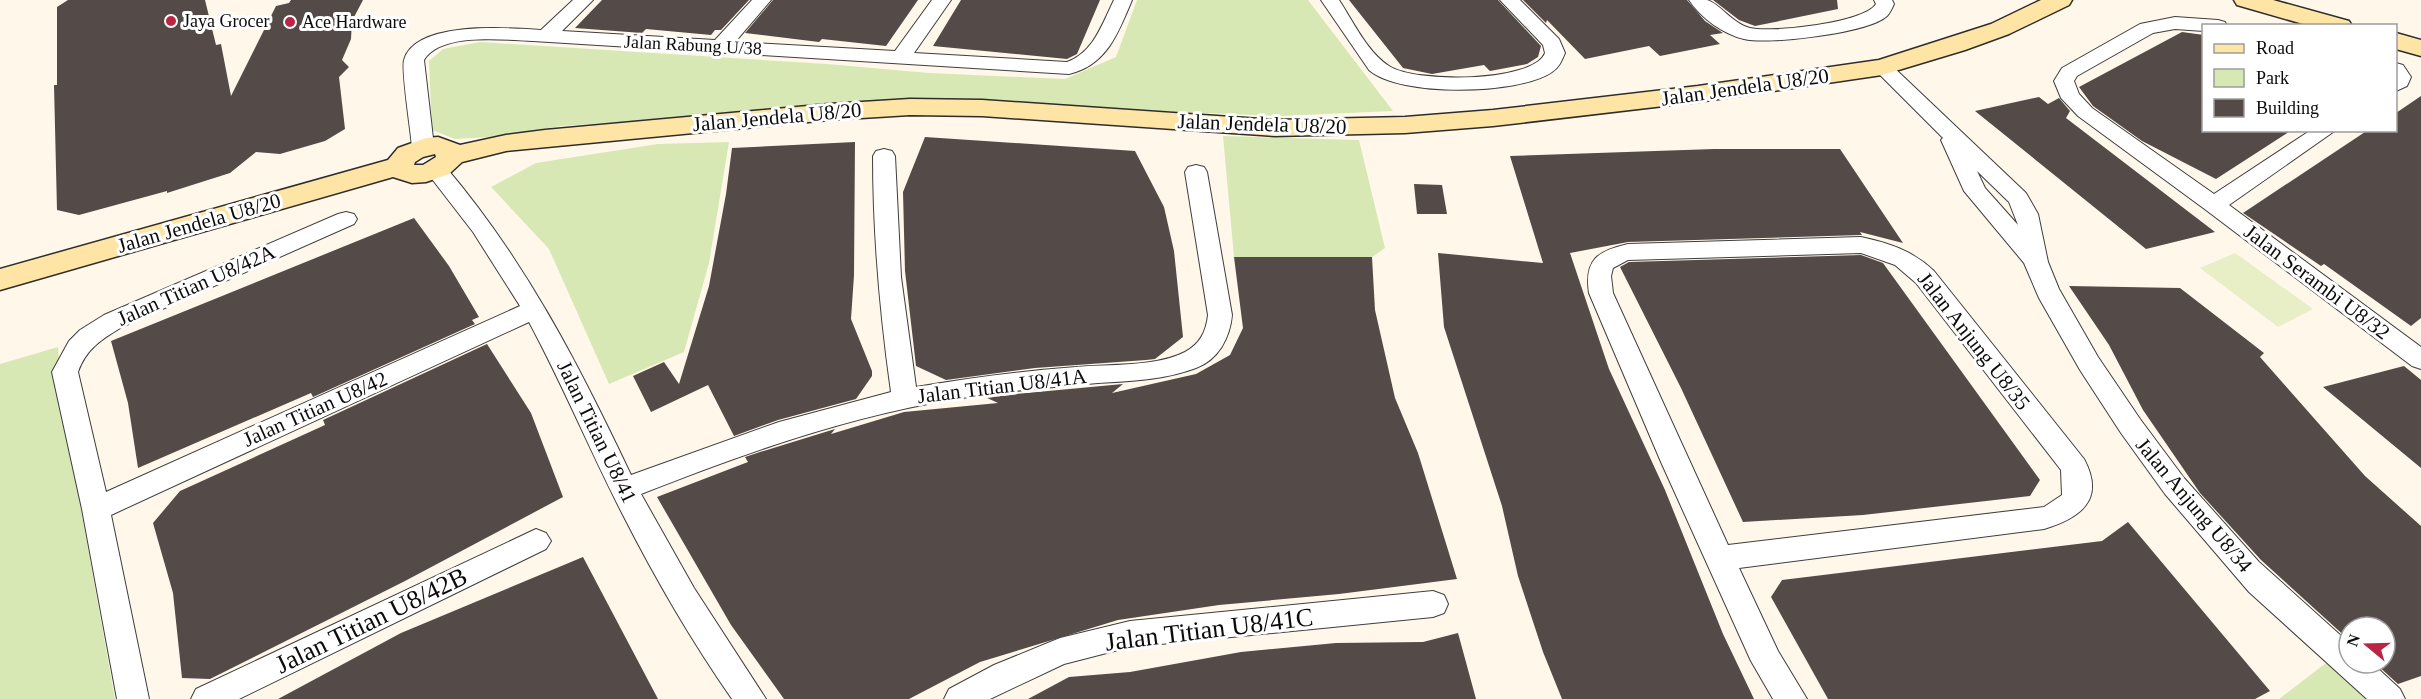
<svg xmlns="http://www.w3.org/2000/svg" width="2421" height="699" viewBox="0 0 2421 699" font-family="'Times New Roman',serif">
	<rect width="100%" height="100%" fill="#fff7ea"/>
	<!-- green -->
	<path fill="#d8e8b4" d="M1137 0H1308L1393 111 1281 116 877 100 790 111 561 126 491 137 455 139 432 130 429 61 443 49 480 42 827 64 929 73 1065 79 1116 57Z
		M1223 136 1359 140 1385 248 1372 257H1234Z
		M729 142 709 263 684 352 609 384 549 249 491 187 536 163 658 144Z
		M58 347 62 403 115 699H0V364Z
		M2326 663 2367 699H2279Z"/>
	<!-- pitch -->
	<path fill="#e8efc6" d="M2235 253 2313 309 2278 327 2200 268Z"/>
	<!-- building -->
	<path fill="#544a48" d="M68 0H205L216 45 221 44 231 96 276 6 289 3 291 0H363L352 21 351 39 342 60 349 67 339 77 345 129 325 141 280 154 256 152 230 173 167 193V191L79 215 57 210 54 85H57V7Z
		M602 0H749L721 30H715L711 35 646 29 642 33 575 28Z
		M773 0H918L886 46 822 39 819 42 745 33Z
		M961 0H1100L1077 54 1067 59 933 46Z
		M1349 0H1498L1541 46 1538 57 1527 64 1490 71 1484 65 1432 74 1403 68Z
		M1523 0H1687L1705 21 1723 33 1710 35 1720 44 1660 56 1649 46 1585 59 1547 20 1546 23Z
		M1713 0H1837L1838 9 1755 26 1739 20Z
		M2182 32 2204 35V130H2292L2216 179 2142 141 2093 106 2079 87Z
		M2421 96V318L2411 326 2324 264 2321 266 2243 213 2368 130H2396V113Z
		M2039 97 2048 104 2059 98 2070 111 2066 118 2215 232 2146 249 1975 111Z
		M925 137 1135 151 1164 207 1174 251 1183 337 1155 359 1146 360 1035 368 946 380 916 366 905 271 903 192Z
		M855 142 854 275 851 319 872 371V376L856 399 778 420 734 436 708 385 651 412 633 376 664 362 679 384 709 286 726 194 732 148Z
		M1714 149H1840L1903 243 1860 232 1862 235 1628 242 1570 253 1609 369 1665 490 1723 634 1754 699H1562L1543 652 1518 576 1502 506 1444 327 1438 253 1543 263 1510 156Z
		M1414 184 1442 185 1447 214H1417Z
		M414 218 449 266 479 317 472 320 475 324 313 397 311 393 138 468 128 403 111 341Z
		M1861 255 1883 263 2040 480 2030 496 1863 515 1743 522 1681 388 1620 267 1629 262Z
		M1234 257H1372L1375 310 1395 398 1418 453 1457 579 1339 594 1219 605 1118 620 980 662 909 699H784L731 625 657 497 748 462 745 457 760 452 835 429 831 434 904 412 998 403 985 397 996 396 1123 384 1112 393 1196 374 1230 355 1243 328Z
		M2069 286 2180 288 2264 353 2260 357 2365 476 2421 526V676L2398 684 2375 663H2385V627H2349V640L2261 560 2200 493 2143 410 2109 345Z
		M487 344 531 413 563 497 405 581 210 679 182 678 173 593 153 523 180 491 325 425 323 420Z
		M2404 366 2421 380V468L2323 387Z
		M2128 522 2270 691 2255 699H1828L1771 597 1782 580 2102 541Z
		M583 557 658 699H278L401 633Z
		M1458 633 1476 699H1028L1069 677 1130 672 1241 652 1336 643 1423 642Z"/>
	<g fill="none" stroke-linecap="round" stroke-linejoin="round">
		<defs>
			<path id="street" d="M573 0H593L562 31 715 40 752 0H771L735 42 895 51 932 0H951L914 53 1067 62C1094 52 1102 24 1114 0H1132C1118 33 1107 65 1069 74L533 41C504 40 441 32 424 60L434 147 431 152 423 153 415 152 412 147C411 132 401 70 404 60 415 20 510 28 541 30Z
				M1321 0H1339C1353 21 1367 52 1389 66 1414 83 1533 83 1545 53L1543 45 1500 0H1520L1559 39 1565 53C1562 60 1559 68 1552 72 1519 95 1399 97 1369 70Z
				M1689 0C1694 0 1702 0 1707 0 1719 3 1733 24 1750 28 1771 33 1865 23 1876 4L1874 0H1892L1894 4C1892 8 1890 13 1887 16 1869 33 1769 45 1744 39 1723 34 1701 18 1689 0Z
				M2175 17 2218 20 2225 22 2227 26H2204V31L2175 29 2153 33 2077 76 2074 81 2079 94 2092 108 2214 194 2311 130H2336L2229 205 2421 347V369L2412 366 2206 210 2078 116 2061 98 2054 81 2062 68 2140 24Z
				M1882 61 1889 63 2026 193 2038 214 2048 262 2059 289 2098 357 2140 419 2184 478 2259 562 2349 643V663H2372L2400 689 2405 699H2367L2249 592 2165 494 2121 433 2080 370 2039 298 2024 263 1964 191 1941 140 1943 138 1872 67 1875 63ZM1977 171 2009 202 2018 225 1985 188Z
				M2396 63 2403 65 2411 77 2407 86 2396 91Z
				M884 149 892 151 895 156 901 277 916 387C969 378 1022 371 1076 367 1107 364 1157 367 1185 352 1200 344 1206 332 1208 315L1185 172 1188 167 1196 165 1204 167 1207 172 1232 315C1230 338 1218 360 1196 368 1164 380 1131 381 1098 383 1052 387 1007 391 962 398 851 415 745 453 641 494L694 588 766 699H732C691 640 655 578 623 515 590 451 563 385 529 322L111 515 149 699H117L82 509 52 372 69 341 80 330 104 315 338 214 346 212 354 214 357 219 354 224 122 327C102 339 86 349 78 372L106 492 520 306 473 232 425 170 428 165 436 163 444 165C525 260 578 363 631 475L779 422 891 392C880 314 873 235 873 156L876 151Z
				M1861 237C1889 243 1913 251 1934 271L2084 459C2106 500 2080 518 2044 529L1739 568 1778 651 1807 699H1773L1751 661 1661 462 1589 293C1584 259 1598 251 1628 244ZM1861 253 1895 265 1916 283 2061 470 2062 495 2044 507 1728 545 1613 293 1611 276 1613 268 1628 260Z
				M536 529 546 533 551 541 546 549 239 699H191L196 689Z
				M1433 591 1444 595 1448 604 1444 613 1433 617 1130 647 1064 664 990 699H944L949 689 994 665 1060 638 1130 621Z"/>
			<path id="secondary" d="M2041 0H2072L2069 5 2009 34 1965 50 1882 75 1698 102 1493 126 1405 133 1275 136 982 116 910 115 829 120 506 151 462 162 449 174 426 182 412 183 393 177 0 290V269L388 160 398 148 426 138 438 137 460 145 506 135 545 130 829 104 910 99 982 100 1275 120 1405 117 1493 110 1698 86 1879 60 1991 24ZM435 154 436 157 423 165H414L415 162 423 157Z
				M2234 0H2273L2349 21 2352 26H2310L2237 5Z
				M2396 33 2421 40V56L2396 49Z"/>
		</defs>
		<!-- street casing -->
		<use href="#street" stroke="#3e3e3e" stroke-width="2"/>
		<!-- secondary casing -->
		<use href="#secondary" stroke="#2d2d2d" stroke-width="3"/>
		<!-- street -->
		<use href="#street" fill="#fff" fill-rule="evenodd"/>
		<!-- secondary -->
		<use href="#secondary" fill="#ffe5a5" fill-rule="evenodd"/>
	</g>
	<!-- markers -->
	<g fill="#ba2546" stroke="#fff" stroke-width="2">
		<circle cx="171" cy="21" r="6"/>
		<circle cx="290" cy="22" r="6"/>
	</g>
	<g text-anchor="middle" stroke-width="6" stroke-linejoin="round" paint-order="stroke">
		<!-- far-poi labels -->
		<g font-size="18" fill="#0b0b0b" stroke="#fff" text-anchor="start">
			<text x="183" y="27">Jaya Grocer</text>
			<text x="302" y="28">Ace Hardware</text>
		</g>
		<!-- far-street labels -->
		<g font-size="18" fill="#0b0b0b" stroke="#fff">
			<text transform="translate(693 45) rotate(3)" y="6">Jalan Rabung U/38</text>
		</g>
		<!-- street labels -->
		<g font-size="21" fill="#0b0b0b" stroke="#fff">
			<text transform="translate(1745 87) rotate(-8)" y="7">Jalan Jendela U8/20</text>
			<text transform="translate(777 117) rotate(-5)" y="7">Jalan Jendela U8/20</text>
			<text transform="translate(1262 124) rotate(2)" y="7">Jalan Jendela U8/20</text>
			<text transform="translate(199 223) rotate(-16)" y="7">Jalan Jendela U8/20</text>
			<text transform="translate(2317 282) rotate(37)" y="7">Jalan Serambi U8/32</text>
			<text transform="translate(196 285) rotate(-24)" y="7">Jalan Titian U8/42A</text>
			<text transform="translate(1974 341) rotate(52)" y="7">Jalan Anjung U8/35</text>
			<text transform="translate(1002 386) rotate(-7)" y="7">Jalan Titian U8/41A</text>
			<text transform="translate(315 409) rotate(-24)" y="7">Jalan Titian U8/42</text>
			<text transform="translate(597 432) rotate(64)" y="7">Jalan Titian U8/41</text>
			<text transform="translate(2194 505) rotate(50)" y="7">Jalan Anjung U8/34</text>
		</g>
		<!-- near-street labels -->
		<g font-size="26" fill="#0b0b0b" stroke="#fff">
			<text transform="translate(371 620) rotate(-26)" y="9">Jalan Titian U8/42B</text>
			<text transform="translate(1209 629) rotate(-7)" y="9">Jalan Titian U8/41C</text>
		</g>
	</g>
	<!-- legend -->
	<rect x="2202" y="24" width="195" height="108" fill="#ffffff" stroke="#9d9d9d" stroke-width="1.5"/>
	<rect x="2214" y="44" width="30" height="9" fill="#ffe5a5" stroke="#9d9d9d" stroke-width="1.5"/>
	<text x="2256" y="54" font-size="18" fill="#0b0b0b">Road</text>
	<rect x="2214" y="69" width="30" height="18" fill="#d8e8b4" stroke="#9d9d9d" stroke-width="1.5"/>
	<text x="2256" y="84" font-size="18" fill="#0b0b0b">Park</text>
	<rect x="2214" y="99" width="30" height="18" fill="#544a48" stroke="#9d9d9d" stroke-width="1.5"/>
	<text x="2256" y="114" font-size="18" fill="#0b0b0b">Building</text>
	<!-- north arrow -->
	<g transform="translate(2367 645) rotate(289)"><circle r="28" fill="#ffffff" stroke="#9d9d9d" stroke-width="1.5"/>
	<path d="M0-4.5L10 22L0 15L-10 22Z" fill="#ba2546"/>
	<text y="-9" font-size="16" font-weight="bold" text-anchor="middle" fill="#0b0b0b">N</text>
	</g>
</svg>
